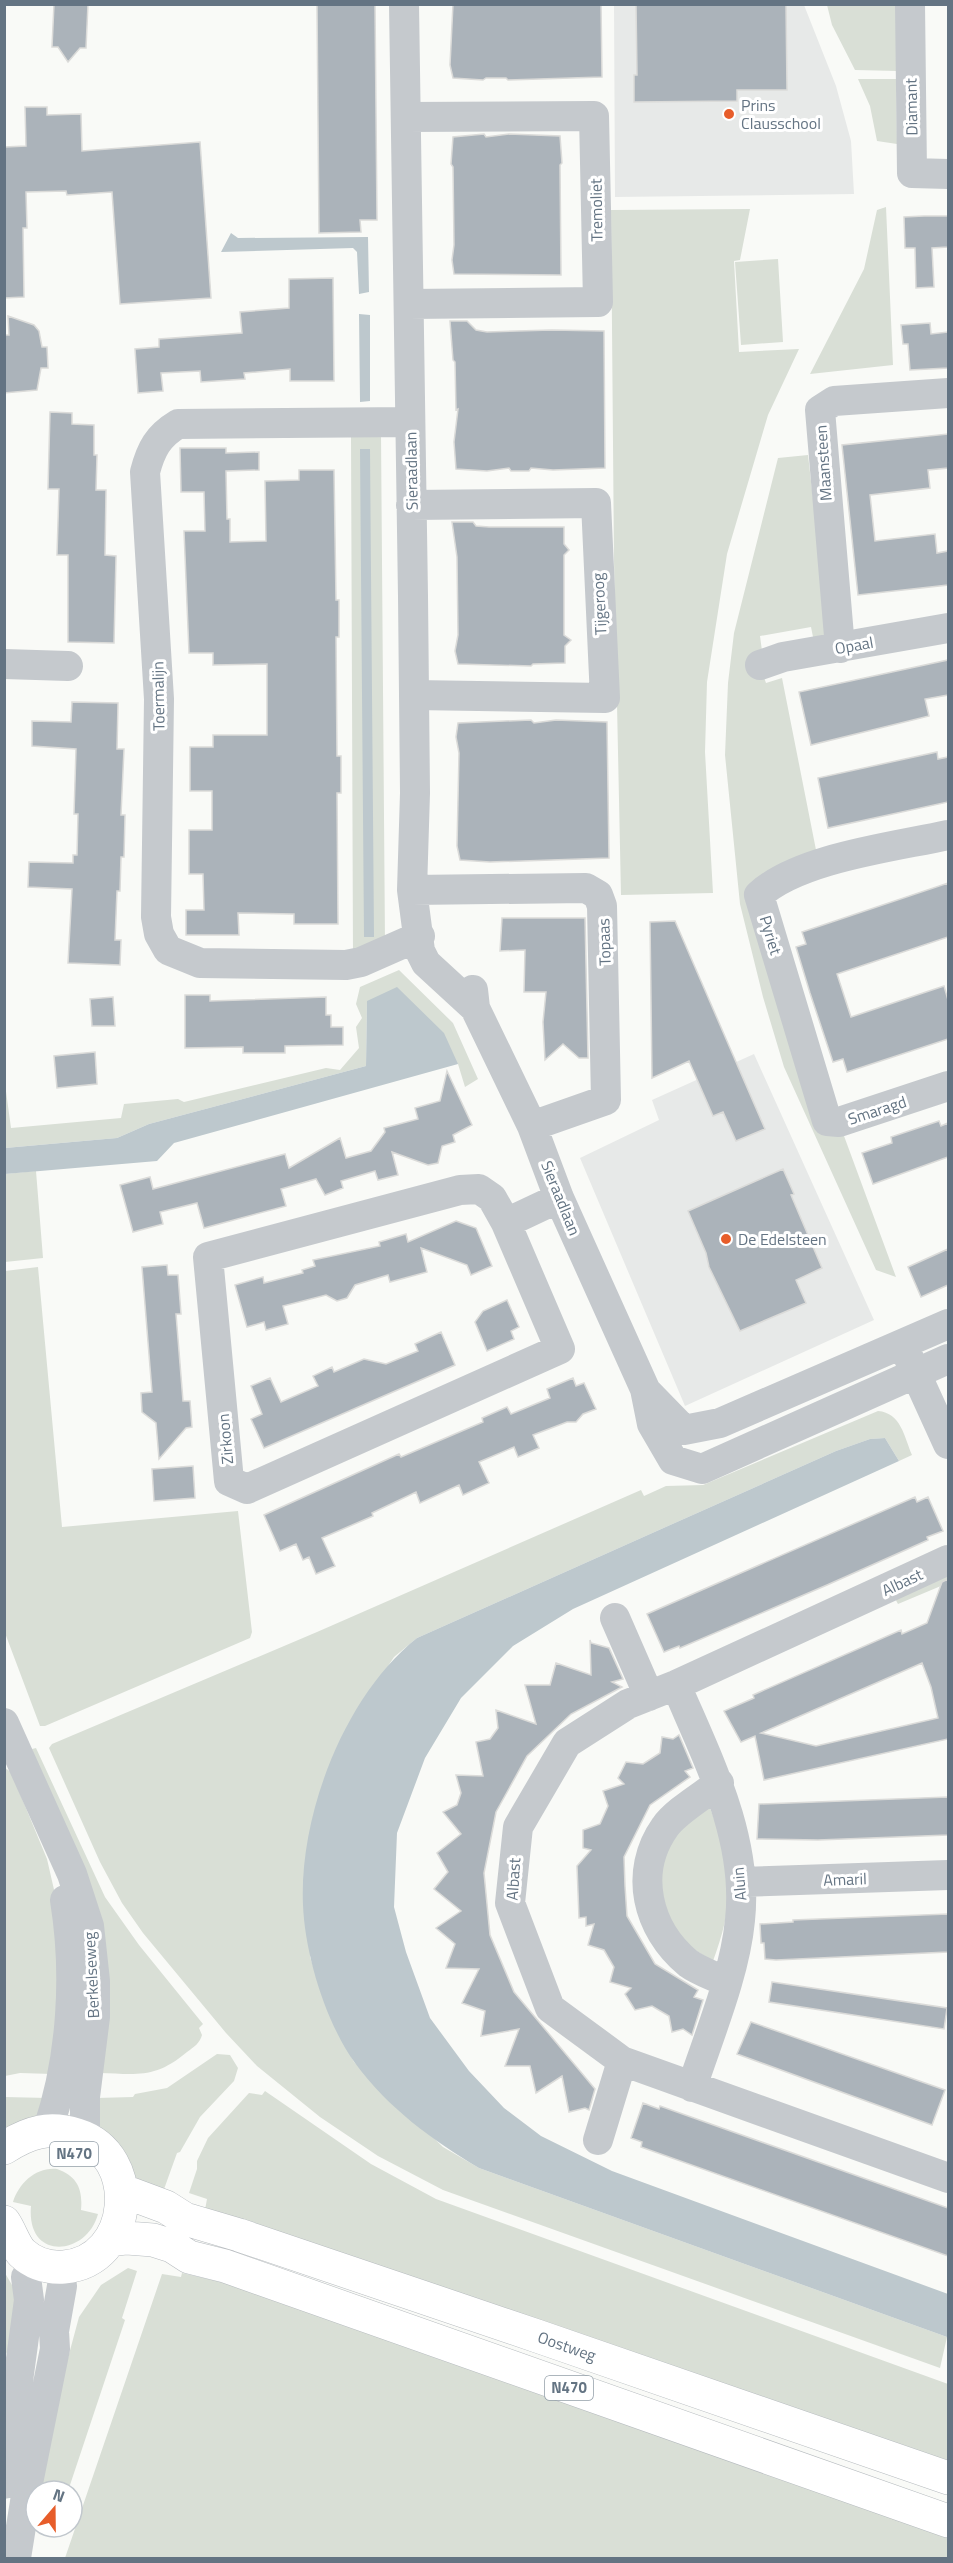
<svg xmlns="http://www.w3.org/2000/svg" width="953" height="2563" viewBox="0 0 953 2563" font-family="'Titillium Web',sans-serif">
	<rect width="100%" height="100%" fill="#f9faf7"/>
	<!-- built -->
	<path fill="#e7e9e8" d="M614 5H804L836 86 851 141 854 194 615 197Z
		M754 1054 874 1320 685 1406 580 1158 659 1120 652 1100Z"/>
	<!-- green -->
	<path fill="#d9dfd6" d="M827 5H897L898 71 855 70 832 25Z
		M858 79H896L897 144 877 141 870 106Z
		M886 207 893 365 810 374 864 269 877 210Z
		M750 209 740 260 734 261 739 352 799 349 768 415 727 554 707 682 705 752 713 893 621 895 614 561 611 210Z
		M778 259 783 342 741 345 735 262Z
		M381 434 385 943 353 955 351 436Z
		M808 455 828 630 823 638 814 642 811 627 760 636 762 651 758 660 766 683 782 678 818 860 753 889 896 1277 876 1270 784 1067 763 997 740 904 725 755 728 683 734 633 778 458Z
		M399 970 453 1023 478 1079 465 1087 458 1064 367 1001 366 1066 149 1124 117 1138 5 1148V1084L11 1128 121 1118 124 1104 178 1099 184 1102 326 1068 340 1070 359 1048 356 1027 362 1018 356 1004 360 987Z
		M36 1171 43 1258 5 1262V1174Z
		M38 1267 62 1527 238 1511 252 1632 250 1638 45 1726H40L5 1633V1271Z
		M878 1411C901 1413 904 1436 912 1455L899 1461 885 1438 870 1439 836 1451 417 1638 394 1657 347 1728 310 1957 328 2011 354 2062 443 2147 479 2168 947 2337 940 2368 443 2190 378 2156 320 2117 257 2066 226 2033 143 1933 122 1903 100 1862 49 1748 52 1744 317 1632 641 1490 644 1496 666 1486 703 1485Z
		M948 1569V1583L898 1604 892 1593Z
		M36 1748 105 1897 139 1945 203 2024 199 2028 202 2035C200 2043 194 2047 187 2052 155 2079 137 2074 99 2073L100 2061 32 1749Z
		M5 1768 11 1772 47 1859 63 1929 52 2074 20 2073 5 2076Z
		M709 1805C715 1822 723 1841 727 1859 734 1892 725 1929 713 1961L680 1941 659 1905 658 1864 674 1829Z
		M217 2054 230 2055 238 2068 234 2081 200 2117 180 2152 177 2153 163 2192 138 2184 98 2130 96 2098 133 2097 135 2094 167 2088Z
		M265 2091 371 2164 436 2199 948 2384V2465L205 2210 207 2199 189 2193 197 2169V2161L208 2138 249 2093 262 2095Z
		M5 2097 48 2098 37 2115 5 2136Z
		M57 2169C77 2176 83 2189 81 2210L98 2214C87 2256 26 2262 31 2206L13 2202C19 2183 36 2167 57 2169Z
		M128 2268 137 2271 122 2318 125 2320 68 2491H40L65 2369 79 2317 101 2285Z
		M5 2273 16 2292 8 2350 5 2356Z
		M182 2273 265 2292 948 2533V2558H65L162 2274 181 2277Z"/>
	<!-- water -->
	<path fill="#bdc8cd" d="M231 233 238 238 368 237 369 292 359 294 357 252 353 248 221 252Z
		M359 314 370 315V401L360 402Z
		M360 449H370L374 937H364Z
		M397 987 444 1033 458 1064 174 1143 157 1161 5 1174V1148L117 1138 149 1124 366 1066 367 1001Z
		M885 1438 899 1461 573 1609 513 1646 461 1698 425 1758 397 1833 394 1907 406 1952 430 2018 469 2071 504 2108 541 2136 612 2171 948 2294 947 2337 479 2168C432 2140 388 2108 355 2063 326 2023 305 1955 303 1905 299 1814 345 1695 417 1638L836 1451 870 1439Z"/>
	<!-- building -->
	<path fill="#abb3ba" stroke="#dbdbd9" stroke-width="1.5" fill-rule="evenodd" d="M54 4H88L86 48H80L68 62 58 47H52Z
		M317 4H375L377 220H360L361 232 319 233Z
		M453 4H601L602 77 508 80 506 78H486L483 80 453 78 450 65Z
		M636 4H786L787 90H737V101L634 102V75H637Z
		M25 107H47V115L81 114 82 151 200 142 211 298 120 304 112 192 67 195 66 191 26 192 27 228H23L24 297 4 298 5 147 26 146Z
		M484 134 486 137 509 134 560 136 562 163 560 165 561 275 454 274 452 260 454 245 453 167 451 164 453 137Z
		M924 216H948V247L932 248 934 287 916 288 915 248H905L904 217Z
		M333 278 334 381H290V369L244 373 245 379 201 382 200 371 161 373 163 391 138 393 135 349 159 347V339L242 333 240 312 289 308V279Z
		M8 316 34 325 39 331 42 347H47L48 368H41L37 390 4 393V335H9Z
		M450 321H467L476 330 487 332 552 330 604 331 605 468 553 470 531 468 529 471H511L509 468 487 471 456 469 454 442 458 409 456 410 455 362 453 360Z
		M930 323 931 334 948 332V368L910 370 908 344H903L901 325Z
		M50 412 72 413V424L94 425V455H97L96 490H106L105 555 116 556 114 643 68 642V555H57L59 489H48Z
		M948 434V468L928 470 930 488 870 495 875 541 935 534 937 553 948 551V585L858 595 842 445Z
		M180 448H226V453L259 452V470L226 471 227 519H230V542L266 541 265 481 299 480V470H334L336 600H339V637H336L337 756H341V793H337L338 924H294V914L238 913 239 935H186V910H204L203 874H189V830H212V791H190V747H213V735H267V664L213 665V653H189L184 531H205L204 492H181Z
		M452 522H473L476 526 489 527H564V544L569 550 564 555V635L571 640 565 646V663L533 664 531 666 458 664 455 651 458 635 457 557Z
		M948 660V695L925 699 929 716 811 745 799 692Z
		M72 702 118 703 117 749H124L121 815H125L124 857H121L120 891H117L115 940H121L120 965 68 963 72 889 28 887 29 862 73 863V855H77L78 814H74L76 749 32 746V721L71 722Z
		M531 720 534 723 556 720 607 722 609 858 490 862 460 860 457 846 459 753 456 737 458 723Z
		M937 752 938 759 948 757V802L828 828 818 778Z
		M948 883V937L837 974 851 1017 944 986 948 1000V1039L847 1072 843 1059 833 1062 810 993 796 947 806 944 802 932Z
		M502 918H585L588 1058H579L563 1044 545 1060 543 1022 546 992H524L525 950 500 951Z
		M675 921 765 1129 736 1141 723 1112 713 1116 689 1061 652 1078 650 922Z
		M185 995H210V1001L326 997V1015H331V1027H343V1045L285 1046V1053H243V1047L185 1048Z
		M113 997 115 1026H92L90 999Z
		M95 1052 97 1084 57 1088 54 1056Z
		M447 1071 472 1125 453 1135 455 1142 442 1146 438 1163 428 1165 392 1152 398 1175 378 1180 375 1171 341 1181 343 1188 325 1195 316 1179 281 1189 286 1206 204 1228 197 1203 160 1212 163 1224 133 1232 120 1185 150 1177 153 1189 285 1154 289 1168 340 1138 346 1158 371 1151 385 1132 384 1128 418 1119 415 1108 440 1101Z
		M939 1121 941 1126 948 1123V1157L873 1184 862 1153 892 1143 891 1137Z
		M783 1169 794 1194 791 1195 822 1268 796 1280 806 1303 740 1331 709 1267 706 1253 688 1211Z
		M456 1221 476 1228 492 1266 471 1275 467 1265 421 1248 427 1272 390 1282 388 1275 355 1285 347 1298 337 1301 326 1295 283 1306 288 1324 266 1330 264 1322 247 1327 235 1285 263 1277 264 1283 303 1273 302 1270 315 1266 313 1260 380 1246 379 1242 406 1234 408 1242Z
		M948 1249V1285L921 1297 908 1267Z
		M167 1265 168 1275H178L181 1314H176L183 1401H190L192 1427 186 1428 159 1459 156 1423 142 1412 141 1393 152 1392 142 1267Z
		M507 1300 519 1327 511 1331 514 1339 487 1351 475 1322 483 1311Z
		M441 1332 455 1365 264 1448 251 1419 262 1414 251 1386 270 1378 281 1402 318 1386 313 1376 332 1367 334 1372 364 1359 386 1364 418 1351 415 1344Z
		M573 1378 576 1386 584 1383 596 1409 583 1414 576 1422H567L533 1435 539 1448 518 1457 514 1447 479 1462 489 1483 463 1495 459 1485 420 1503 416 1492 372 1513 373 1516 322 1538 335 1566 316 1574 309 1557 303 1560 296 1544 280 1551 264 1515 399 1454 401 1457 483 1422 482 1418 507 1407 511 1414 550 1398 547 1389Z
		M193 1466 195 1498 154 1501 152 1469Z
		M915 1497 917 1502 928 1497 943 1531 927 1537 928 1540 827 1585 680 1648 679 1646 664 1652 647 1614Z
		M948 1579V1739L764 1780 755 1736 741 1742 724 1711 754 1698 753 1695 901 1630 902 1634 927 1623 942 1582ZM922 1663 931 1687 938 1718 816 1746 761 1733Z
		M590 1640 591 1643 609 1648 623 1679 612 1682 622 1687 571 1714 527 1756 496 1812 484 1873 490 1935 514 1992 595 2089 589 2110 585 2108 569 2112 562 2076 536 2093 530 2066H505L519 2029 481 2036 485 2011 462 2003 479 1969 446 1968 455 1944 436 1928 461 1911 434 1889 448 1872 437 1853 461 1834 443 1812 457 1805 461 1793 456 1775 483 1776 476 1742 490 1739 498 1728 496 1710 536 1724 525 1685H550L556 1663 591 1675Z
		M679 1735 693 1768 685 1771 690 1777 650 1805 624 1857 625 1886 627 1916 655 1964 698 1990 694 1997 703 2000 692 2035 683 2029 672 2032 669 2016 652 2006 635 2010 625 1994 631 1988 610 1982 614 1967 604 1950 588 1945 594 1924 586 1926V1917L579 1918 577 1866 591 1850 583 1848V1830L600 1824 608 1806 603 1791 624 1784 618 1778 626 1762 643 1764 660 1753 662 1737 673 1739Z
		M948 1797V1835L818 1840 757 1839 759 1804Z
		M948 1914V1952L776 1960 765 1959 764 1943H761L760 1924 793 1922V1920Z
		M772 1982 947 2008 944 2029 769 2002Z
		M751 2022 945 2090 932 2125 737 2054Z
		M643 2103 659 2109 660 2106 948 2208V2256L641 2147 642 2142 631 2138Z"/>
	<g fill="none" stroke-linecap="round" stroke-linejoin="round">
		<defs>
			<path id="major" d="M4 2148C29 2132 49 2126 77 2135 142 2155 134 2261 64 2267 49 2268 34 2264 22 2253 14 2245 11 2232 4 2222
				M123 2191 166 2207 185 2219 239 2235 537 2336 948 2478
				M111 2240 127 2238 153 2240 172 2246 189 2257 225 2266 948 2521"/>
		</defs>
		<!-- major casing -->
		<use href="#major" stroke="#b6bbbf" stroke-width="34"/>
		<!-- minor -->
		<path stroke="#c5c9cd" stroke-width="30" d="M404 4 413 596 415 793 412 890 420 951 426 963 475 1008
			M910 4 912 173 948 174
			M406 117 594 116 598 302 409 304
			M410 422 178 424C158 436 151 449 145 472L159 699 156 917 159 934 168 950 200 963 346 965 361 962 420 936
			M411 505 596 503 605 698 414 695
			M840 648 820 410 834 401 948 393
			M4 664 68 666
			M760 665 783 657 948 628
			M948 835C894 847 799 858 759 895L827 1121 839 1122 948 1086
			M412 890 586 888 598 895 602 906 606 1100 532 1126
			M473 990 475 1008 532 1126 559 1198 645 1389 652 1424 673 1460 702 1469 948 1359
			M479 1189 492 1198 506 1223 560 1349 247 1489 229 1481 208 1257 460 1190Z
			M506 1223 559 1198
			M907 1354 948 1444
			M647 1392 684 1430 720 1423 948 1324
			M948 1560 676 1685 628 1704 567 1743 518 1827 510 1903 550 2008 622 2061 948 2178
			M615 1618 649 1696
			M676 1685C707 1758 749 1838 740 1920 735 1974 709 2035 692 2087
			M4 1723 72 1874 89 1926 95 1981V2017L85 2097V2137
			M719 1783C704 1795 675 1812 665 1827 633 1872 647 1929 688 1963 699 1971 714 1976 726 1982
			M741 1882 948 1875
			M48 2129C72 2058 77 1974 65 1900
			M598 2140 622 2061
			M4 2484 29 2300 26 2277
			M16 2558 28 2483 55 2349 54 2331 62 2286"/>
		<!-- major -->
		<use href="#major" stroke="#fff" stroke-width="33"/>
	</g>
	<!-- markers -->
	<g fill="#e75d2a" stroke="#fff" stroke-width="2">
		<circle cx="729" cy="114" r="6"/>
		<circle cx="726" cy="1239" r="6"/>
	</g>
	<g text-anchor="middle" stroke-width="6" stroke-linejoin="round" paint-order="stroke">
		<!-- shield labels -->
		<g fill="#fff" stroke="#929ea8" stroke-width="1.5">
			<rect x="50" y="2142" width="48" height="24" rx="4.5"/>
			<rect x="545" y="2376" width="48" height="24" rx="4.5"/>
		</g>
		<g font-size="15" font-weight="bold" fill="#647483">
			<text x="74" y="2159">N470</text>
			<text x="569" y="2393">N470</text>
		</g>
		<!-- poi labels -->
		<g font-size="16" fill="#647483" stroke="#fff" text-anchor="start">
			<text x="741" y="111">Prins<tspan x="741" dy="18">Clausschool</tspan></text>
			<text x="738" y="1245">De Edelsteen</text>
		</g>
		<!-- street labels -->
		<g font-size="16" fill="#647483" stroke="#fff">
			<text transform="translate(911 107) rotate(-91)" y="6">Diamant</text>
			<text transform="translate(596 210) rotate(-91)" y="6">Tremoliet</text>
			<text transform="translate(823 463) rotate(-94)" y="6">Maansteen</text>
			<text transform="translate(411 471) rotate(-91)" y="6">Sieraadlaan</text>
			<text transform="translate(599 604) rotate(-93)" y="6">Tijgeroog</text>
			<text transform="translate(854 645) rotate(-10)" y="6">Opaal</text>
			<text transform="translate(158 696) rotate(-91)" y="6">Toermalijn</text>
			<text transform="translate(771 935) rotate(73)" y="6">Pyriet</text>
			<text transform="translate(604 942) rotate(-92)" y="6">Topaas</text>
			<text transform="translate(877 1110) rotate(-18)" y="6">Smaragd</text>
			<text transform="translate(561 1198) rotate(68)" y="6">Sieraadlaan</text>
			<text transform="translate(225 1439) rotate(-95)" y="6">Zirkoon</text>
			<text transform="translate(902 1582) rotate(-25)" y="6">Albast</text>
			<text transform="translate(513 1879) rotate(-86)" y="6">Albast</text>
			<text transform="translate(845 1879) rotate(-2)" y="6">Amaril</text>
			<text transform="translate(739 1884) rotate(-95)" y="6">Aluin</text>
			<text transform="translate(91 1975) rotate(-93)" y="6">Berkelseweg</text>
			<text transform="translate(567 2346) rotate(19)" y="6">Oostweg</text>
		</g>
	</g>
	<!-- border -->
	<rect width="953" height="2563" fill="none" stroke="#647483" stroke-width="12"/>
	<!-- north arrow -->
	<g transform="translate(54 2509) rotate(20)"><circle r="28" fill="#ffffff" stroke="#c1c7cd" stroke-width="1.5"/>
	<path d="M0-4.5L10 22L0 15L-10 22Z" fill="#e75d2a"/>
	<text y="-9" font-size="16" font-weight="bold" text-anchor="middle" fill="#647483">N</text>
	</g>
</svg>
